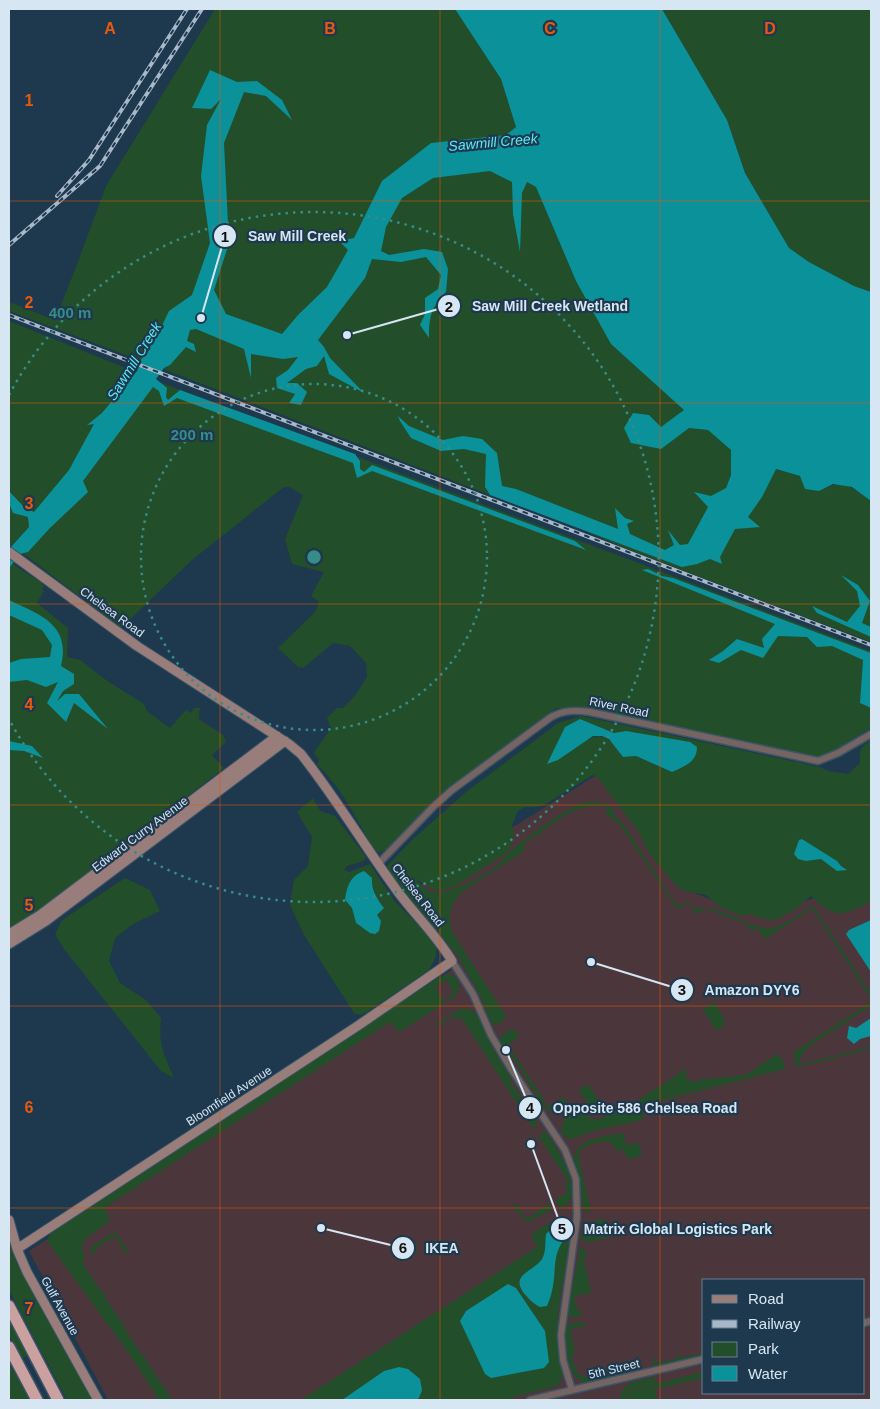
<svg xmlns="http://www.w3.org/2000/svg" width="880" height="1409" viewBox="0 0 880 1409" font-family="Arial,sans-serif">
	<rect width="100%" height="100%" fill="#1e384e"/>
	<!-- industrial -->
	<path fill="#4b373b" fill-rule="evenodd" d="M600 773 680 887 744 913 871 887V1400H108L29 1251 282 1084 460 964 409 892ZM704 1280H864V1393H704Z"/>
	<!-- green -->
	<path fill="#224f29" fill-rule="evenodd" d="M215 9H455L501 79 516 127 527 182 536 187 576 281 684 410 697 429 708 430 731 450V475L726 488 775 469 800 476 819 491C843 478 851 486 871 501V642L622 547 578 528 682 567 485 488 490 495 163 369 170 365 143 355 142 361 9 311V302L55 320 76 267 106 186Z
		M662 9H871V292L854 286 809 262 789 248 745 173 727 120Z
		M9 321 133 371H137L71 473 29 527 10 547Z
		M154 380 871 651V728L835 750 821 756H806L574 707 555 709 435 799 390 847 379 853 373 848C357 820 341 786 317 765L319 759 314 754 315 751 331 728 327 718 337 708H343L354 697 367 677 366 663 350 646 333 643 303 668 302 667 299 668 278 648 315 612 319 602 311 596 324 572 292 564 285 539 303 495 289 487H284L193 559 121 628 24 554H20L23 552Z
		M9 561 14 562V565L42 583 41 584 44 586 42 590 44 591 37 603 68 628 67 657 80 660 106 680 144 704 147 711 170 728 186 710 191 713 194 708H200L199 719 223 735 226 742 212 755 224 768 39 911 9 929Z
		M581 716 820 767 828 771 848 774 860 763C859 751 860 747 871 740V901C844 916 835 920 811 896L794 910 773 921 749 914 742 916 720 907 706 895 682 890 671 880 649 853 638 831 598 778 593 775 544 805 537 807H525L518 811 512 825 514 837 508 852 454 887 437 891 417 880 418 882C422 886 427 891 433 892 449 896 488 874 499 864 505 858 510 852 515 847 527 837 569 806 584 803 594 800 604 803 613 808L614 815 624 825 674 902 680 905 689 902 696 909C723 903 747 931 773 928 782 927 802 912 810 907H814L871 994V999L812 908 765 939 757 928 752 931 746 924 706 909 696 914 689 903 677 909 620 825 606 814 607 807C580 801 560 819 539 833L542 840 537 834 525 842 526 844 523 847 524 851 466 889C451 900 447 914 452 932L505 1015V1019L500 1023 493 1024 491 1022 480 995 458 956 407 895 392 875 387 866 413 839 466 792 558 723ZM580 719 614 733 626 731 672 772 636 756 623 757C619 752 614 742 608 739 591 727 565 759 548 763L565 727ZM802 839 837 861 841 866 846 869 821 859 806 861Z
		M313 798 320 811 335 816 366 857 364 861 347 866 344 870 349 872 370 864 393 899 436 944V956L429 970 367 1012 360 1015 354 1013 304 935 290 905 294 880 308 866 312 837 297 812ZM372 884 376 897 383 908 377 916 381 921 362 928 356 923 352 908Z
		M125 878 150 890 160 911 133 924 115 938 109 961 120 983 146 1000 161 1018C158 1045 164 1054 174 1078L161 1071 64 949 55 934 62 920Z
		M449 974 456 977C461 986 460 996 449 1000L446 998 454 993 447 981H444L435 988 444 1001 442 1005 399 1032 390 1022 104 1208 109 1216V1221C96 1235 75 1235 85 1259L82 1262 101 1292 106 1290 103 1294 122 1323 127 1322 123 1326 142 1355 147 1354 144 1357 163 1387 168 1385 165 1389 172 1400H159L130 1355 48 1242 47 1240 52 1231 151 1166 156 1165 159 1161 438 978Z
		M714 1002 725 1020 723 1026 717 1031 703 1009Z
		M871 1002 870 1006 808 1047 803 1053 799 1062 800 1064 871 1047V1049L796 1067 794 1052Z
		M460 1009H469L477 1014 493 1049 511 1078 509 1080 537 1120 535 1127 530 1132 533 1128 461 1017 457 1020 453 1016 437 1026 436 1024Z
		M509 1030H515L519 1036 508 1045 546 1103 541 1102 507 1049 504 1050 500 1043 501 1036Z
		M777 1054 783 1060 785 1069 641 1103 785 1072 642 1105 644 1116 641 1120 593 1131 575 1138 569 1139 562 1134C559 1122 571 1112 582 1110 595 1127 604 1117 618 1108L622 1111 651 1092 650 1087 653 1091 683 1071 682 1066 687 1073 685 1076 688 1080H691L694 1083 699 1080 746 1075Z
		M588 1084 601 1104 593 1109V1105L590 1106 592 1110 579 1090 587 1085 588 1087Z
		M562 1098H566L567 1102C557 1116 548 1113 538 1101L545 1104 547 1107Z
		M544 1132 547 1133C557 1148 590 1199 559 1208L556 1200 568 1192 565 1184 568 1181 540 1138 535 1139Z
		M621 1133 624 1134 626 1145 639 1143 642 1156 627 1159 624 1149 617 1151C615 1148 613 1143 609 1142 602 1139 583 1146 579 1152V1160L590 1209 589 1212H586C581 1206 582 1193 581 1186 579 1177 574 1168 574 1159 574 1139 606 1136 621 1133Z
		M547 1200 550 1204 551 1210 528 1222 523 1219 513 1205 516 1203 523 1215 527 1219 548 1205Z
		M603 1219 608 1223 611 1234 610 1237 590 1242 582 1240 581 1236 585 1224Z
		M551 1222C563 1223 570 1228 571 1240 565 1274 555 1310 558 1345 558 1357 568 1377 557 1386L520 1395 507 1400H415L419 1398 384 1371 342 1400H301L537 1247 532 1238 534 1232ZM549 1231 566 1237 558 1247 554 1264 552 1289 547 1306 540 1307 519 1286C520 1272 532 1271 540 1262 546 1255 546 1241 549 1231Z
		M115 1233 118 1235 128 1251 125 1253 118 1240 114 1236 95 1249 96 1254 92 1253 90 1249 91 1247 111 1234Z
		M9 1237 25 1274 92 1400H67L9 1290Z
		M580 1248C585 1248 586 1252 587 1256L583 1257 591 1293 578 1295 574 1298 577 1311 581 1310 582 1313 580 1316 571 1318 568 1313Z
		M9 1317 28 1356 21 1359 9 1335Z
		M582 1322 585 1324V1326L570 1329 575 1353 571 1356 578 1374 589 1378 633 1369V1364L639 1362 640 1364C634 1374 623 1374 613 1377 604 1378 594 1383 586 1382 566 1381 566 1343 566 1328L569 1324Z
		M704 1347V1355L654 1367 653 1359H657V1363L676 1359 677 1353 679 1358 702 1353V1348Z
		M9 1362 29 1400H9Z
		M704 1372V1378L655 1389 657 1400H629L627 1391Z
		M655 1377 656 1383 626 1390 628 1400H620C622 1380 639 1381 655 1377Z"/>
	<!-- water -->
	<path fill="#0a919a" d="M455 9H662L727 120 745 173 789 248 809 262 854 286 871 292V501L852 487 833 484 819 491 805 489 800 476 776 469 762 497 748 517 760 527 735 529 720 557 722 564 710 559 697 564 682 567 490 495 485 487 486 454 464 449 441 451 411 438 400 421 398 416 409 426 443 440 463 436 482 439 497 453 502 486 516 489 618 529 615 508 625 518 634 521 627 524 630 534 665 550 674 545 668 530 680 545 688 544 708 507 694 492 711 496 726 488 731 475V450L708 430 689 428 661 449 631 443 624 428 633 413 649 415 661 427 684 410 611 344 576 281 536 187 527 182 522 193 520 252 513 214 512 182 490 171 433 178 402 198 386 227 381 251 389 255 424 249 442 252 448 269 446 292C431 308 429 316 429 338L420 325 425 314V298L438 289 441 275 426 257 401 262 372 259 365 278 318 340 324 347 330 358 364 393 329 374 324 356 317 366 306 369 287 383H297L307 392 301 405 289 403 295 394 277 388 276 378 288 370 298 357 283 359 251 354V378L244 349 196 329 190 330 187 341 194 344 196 352 186 347 170 365 164 368 156 379 167 388 166 397 168 400 180 390 355 454 360 461V469L364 472 372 465 575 541 586 550 372 471 357 478 353 463 177 398 164 406 159 391 153 387 83 481 88 492 50 528 28 552 20 554 9 568V549L29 527 28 517 13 513 9 503V491L23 506 34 512 69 470 94 424 87 425 102 413 137 371 143 355 154 342 169 311 192 295 210 243 201 176 207 125 221 99 211 109 192 108 210 70 237 82 257 81 282 100 292 120 266 96 244 92 224 143 229 243 214 290 226 314 282 334 298 315 327 287 348 250 339 241 354 238 382 181 431 143 506 135 516 127 501 79Z
		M648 569 662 576 673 578 871 653V708L860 703 863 660 832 646 817 647 807 637 778 636 763 658 741 650 719 663 709 660 723 651 737 639 764 648 762 639 775 624 642 570Z
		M841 575 858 585 870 601 862 623 871 627V637L817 613 812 606 847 622 860 606 857 591Z
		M9 600C40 615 71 624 61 666L74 674V684L63 691 57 701 65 694H79L108 729 74 703 66 722 47 703 58 682 46 687 27 680 9 682V663L21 659 50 657 52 645 42 630 9 615Z
		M580 719 614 733 626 731 690 742 697 747C697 762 685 766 672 772L636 756 623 757 609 739 602 736H593L558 760 547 764 565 727Z
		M9 741 32 746 43 758 24 751 9 750Z
		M802 839 837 861 841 866 847 870 837 871 821 859 806 861 798 859 794 854 799 840Z
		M364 871 372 878C371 889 377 899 384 908L377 915 381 921 379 931 375 934 370 933 356 923 352 908 345 900C347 886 350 876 364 871Z
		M871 920V972L846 934 849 930Z
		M871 1018V1036L860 1039 854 1044 847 1038 849 1026 856 1028Z
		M549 1231 553 1233H564L566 1237C551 1255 557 1270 552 1291 551 1296 549 1301 547 1306L540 1307C532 1303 528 1298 523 1292 510 1273 537 1271 543 1257 546 1251 545 1241 546 1234Z
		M508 1284 516 1288 545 1331 549 1362 544 1368 491 1378 485 1374 460 1321 466 1311Z
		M399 1367 408 1369 420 1379 422 1390 419 1398 415 1400H342L384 1371Z"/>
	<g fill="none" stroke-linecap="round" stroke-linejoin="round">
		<defs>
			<path id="street" d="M378 864 434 806 452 790 551 717C564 710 575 710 590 712L818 761 838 753 871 734
				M452 961 473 994 491 1035 510 1067 565 1150 576 1179 577 1217 561 1335 563 1360 572 1390
				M864 1323 871 1321
				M530 1400 704 1359"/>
			<path id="secondary" d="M9 552 137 646 289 744 301 754C336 798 365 847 398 892 416 916 437 936 452 961L359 1025 17 1249
				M9 934 40 915 277 736
				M9 944 46 921 285 741
				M9 1220 17 1249 27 1272 98 1400"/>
			<path id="highway" d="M9 1306 58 1400
				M9 1347 37 1400"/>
		</defs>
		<!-- street casing -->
		<use href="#street" stroke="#3b5468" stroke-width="9"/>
		<!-- secondary casing -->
		<use href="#secondary" stroke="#3b5468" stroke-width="11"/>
		<!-- highway casing -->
		<use href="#highway" stroke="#3b5468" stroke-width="14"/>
		<!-- street -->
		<use href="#street" stroke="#756462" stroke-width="6"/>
		<!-- secondary -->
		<use href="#secondary" stroke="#987d7b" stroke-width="9"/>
		<!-- highway -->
		<use href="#highway" stroke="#caa19f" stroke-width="11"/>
		<defs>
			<path id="rail" d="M57 196 89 160 187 9
				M9 245 100 166 202 9
				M9 315 871 645"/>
		</defs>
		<!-- rail casing -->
		<use href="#rail" stroke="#a7b9c9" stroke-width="4"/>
		<!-- rail -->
		<use href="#rail" stroke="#1e384e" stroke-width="2" stroke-dasharray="5.5" stroke-linecap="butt"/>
	</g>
	<!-- grid -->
	<path fill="none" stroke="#e8590c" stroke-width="1" stroke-opacity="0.55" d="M220 9V1400M440 9V1400M660 9V1400M9 201H871M9 403H871M9 604H871M9 805H871M9 1006H871M9 1208H871"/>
	<!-- distance rings -->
	<g fill="none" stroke="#378c89" stroke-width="2.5" stroke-dasharray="2.5 5">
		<circle cx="314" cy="557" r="173"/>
		<path d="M9 395A345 345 0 1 1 9 719"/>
	</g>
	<g text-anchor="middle" stroke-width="4.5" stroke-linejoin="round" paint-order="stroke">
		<!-- street labels -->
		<g font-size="12" fill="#d6e6f3" stroke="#1e384e">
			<text transform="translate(112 612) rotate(36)" y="4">Chelsea Road</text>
			<text transform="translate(619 707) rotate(12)" y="4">River Road</text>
			<text transform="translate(140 834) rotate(-37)" y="4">Edward Curry Avenue</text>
			<text transform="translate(418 895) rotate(52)" y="4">Chelsea Road</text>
			<text transform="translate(229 1096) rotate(-33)" y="4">Bloomfield Avenue</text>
			<text transform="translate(60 1306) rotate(61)" y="4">Gulf Avenue</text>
			<text transform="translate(614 1369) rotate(-13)" y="4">5th Street</text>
		</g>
		<!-- water labels -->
		<g font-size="14" font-style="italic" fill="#58ebf7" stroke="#1e384e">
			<text transform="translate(493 142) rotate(-5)" y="5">Sawmill Creek</text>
			<text transform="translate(134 361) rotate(-58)" y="5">Sawmill Creek</text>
		</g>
	</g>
	<g font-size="16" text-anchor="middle" font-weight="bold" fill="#e8590c" stroke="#1e384e" stroke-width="4.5" stroke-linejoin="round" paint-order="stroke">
		<text x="110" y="34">A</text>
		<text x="330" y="34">B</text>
		<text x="550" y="34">C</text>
		<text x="770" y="34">D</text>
		<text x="29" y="106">1</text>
		<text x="29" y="308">2</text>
		<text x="29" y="509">3</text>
		<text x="29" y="710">4</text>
		<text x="29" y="911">5</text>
		<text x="29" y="1113">6</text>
		<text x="29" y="1314">7</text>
	</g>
	<circle cx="314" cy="557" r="8" fill="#378c89" stroke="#1e384e" stroke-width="2.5"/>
	<g font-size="15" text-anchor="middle" font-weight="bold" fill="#378c89" stroke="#1e384e" stroke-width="4.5" stroke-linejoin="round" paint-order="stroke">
		<text x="70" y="318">400 m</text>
		<text x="192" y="440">200 m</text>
	</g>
	<!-- callouts -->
	<path fill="none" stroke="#d6e6f3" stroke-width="2" d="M201 318L225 236M347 335L449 306M591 962L682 990M506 1050L530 1108M531 1144L562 1229M321 1228L403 1248"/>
	<g fill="#d6e6f3" stroke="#1e384e" stroke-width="2">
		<circle cx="201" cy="318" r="5"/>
		<circle cx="347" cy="335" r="5"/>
		<circle cx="591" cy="962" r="5"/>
		<circle cx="506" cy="1050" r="5"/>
		<circle cx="531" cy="1144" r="5"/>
		<circle cx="321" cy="1228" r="5"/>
		<circle cx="225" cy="236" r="12"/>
		<circle cx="449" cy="306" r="12"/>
		<circle cx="682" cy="990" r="12"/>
		<circle cx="530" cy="1108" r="12"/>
		<circle cx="562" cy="1229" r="12"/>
		<circle cx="403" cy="1248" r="12"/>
	</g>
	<g font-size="15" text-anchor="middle" font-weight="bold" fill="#111">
		<text x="225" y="242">1</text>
		<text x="449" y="312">2</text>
		<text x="682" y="995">3</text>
		<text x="530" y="1113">4</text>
		<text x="562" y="1234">5</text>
		<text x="403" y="1253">6</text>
	</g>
	<g font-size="14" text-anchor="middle" font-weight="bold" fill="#d6e6f3" stroke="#1e384e" stroke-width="4.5" stroke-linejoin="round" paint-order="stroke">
		<text x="297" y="241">Saw Mill Creek</text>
		<text x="550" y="311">Saw Mill Creek Wetland</text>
		<text x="752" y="995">Amazon DYY6</text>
		<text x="645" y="1113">Opposite 586 Chelsea Road</text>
		<text x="678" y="1234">Matrix Global Logistics Park</text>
		<text x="442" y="1253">IKEA</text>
	</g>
	<!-- border -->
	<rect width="880" height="1409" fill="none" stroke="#d6e6f3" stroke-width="20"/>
	<!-- legend -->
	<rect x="702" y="1279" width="162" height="115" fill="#1e384e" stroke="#687e90"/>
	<rect x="712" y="1295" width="25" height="8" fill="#987d7b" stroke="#687e90"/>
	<text x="748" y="1304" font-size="15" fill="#d6e6f3">Road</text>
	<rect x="712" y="1320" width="25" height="8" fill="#a7b9c9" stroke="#687e90"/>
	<text x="748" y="1329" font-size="15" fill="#d6e6f3">Railway</text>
	<rect x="712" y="1342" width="25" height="15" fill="#224f29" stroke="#687e90"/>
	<text x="748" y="1354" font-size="15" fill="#d6e6f3">Park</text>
	<rect x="712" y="1366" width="25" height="15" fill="#0a919a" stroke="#687e90"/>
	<text x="748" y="1379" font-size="15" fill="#d6e6f3">Water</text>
</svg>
